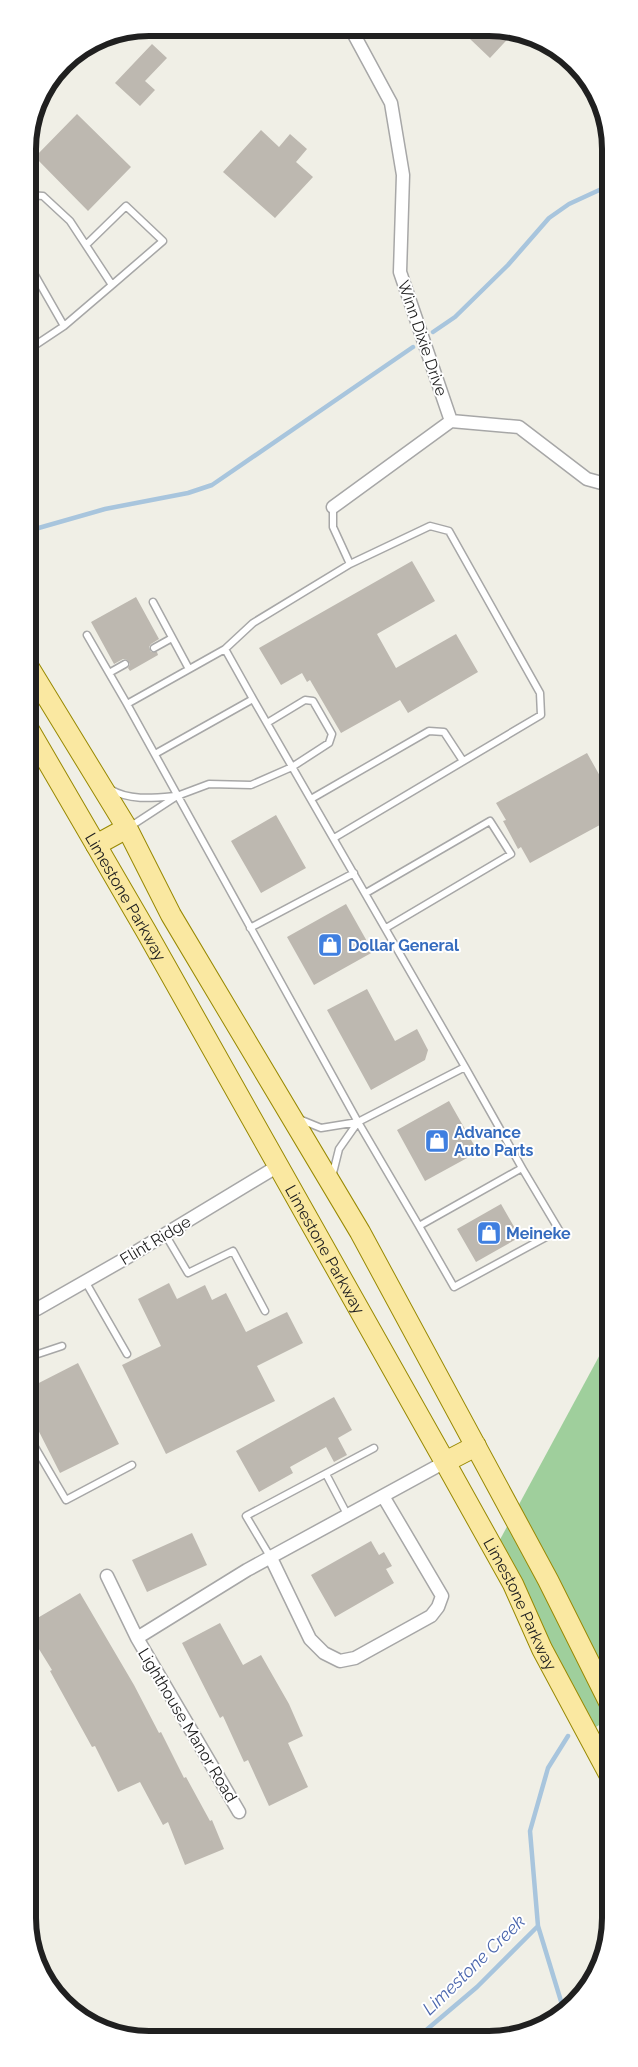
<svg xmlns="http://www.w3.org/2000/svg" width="638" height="2067" viewBox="0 0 638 2067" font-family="Raleway,sans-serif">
	<rect width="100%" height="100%" fill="#f0efe6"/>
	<!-- forest -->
	<path fill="#9fcf9c" d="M610 1336V1718L596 1727 496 1547Z"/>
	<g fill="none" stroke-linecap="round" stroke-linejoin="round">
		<!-- stream -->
		<path stroke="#a8c5dd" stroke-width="4.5" d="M433 332 455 317 508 265 549 218 569 204 608 186
			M28 531 105 509 188 493 212 485 413 347
			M564 2011 538 1926 530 1831 548 1768 568 1736
			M418 2037 477 1987 538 1926"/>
	</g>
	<!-- building -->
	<path fill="#bdb8b0" d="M479 30H513L515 31 490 58 470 39Z
		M152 44 167 58 145 81 155 90 140 106 115 83Z
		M77 114 131 167 88 211 35 157Z
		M261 130 279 147 290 134 307 149 296 162 313 177 275 218 223 172Z
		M412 561 435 601 377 634 396 668 456 634 478 672 408 713 400 700 341 733 310 680 307 682 302 673 281 685 259 648Z
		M136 597 159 639 151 644 149 647 151 652H157L158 655 130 671 128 668 130 664 127 660 123 659 114 664 91 622Z
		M587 753 609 792V820L530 863 521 847 518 849 503 821 506 820 496 803Z
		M276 815 306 868 261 893 231 841Z
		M346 904 373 952 314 985 287 937Z
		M367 989 395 1041 417 1029 428 1050 425 1060 371 1090 327 1010Z
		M449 1101 478 1152 425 1181 397 1130Z
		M501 1204 520 1237 476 1262 457 1229Z
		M169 1283 177 1299 205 1285 212 1300 226 1293 246 1332 287 1312 303 1343 257 1366 275 1401 166 1454 122 1365 161 1346 138 1299Z
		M78 1363 119 1444 60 1473 29 1412V1388Z
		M334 1397 352 1430 338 1438 347 1455 334 1462 326 1447 290 1467 293 1473 259 1492 236 1451Z
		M192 1533 207 1565 147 1592 132 1560Z
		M371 1541 379 1555 384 1552 392 1566 386 1569 394 1583 335 1617 311 1575Z
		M80 1593 134 1685 159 1733 161 1732 184 1778 186 1777 210 1821 212 1820 224 1849 185 1865 168 1822 163 1825 140 1782 118 1792 95 1746 92 1747 50 1671 52 1670 29 1633V1623Z
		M220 1623 243 1665 261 1655 289 1704 303 1736 288 1743 308 1787 269 1806 248 1760 244 1762 223 1716 220 1718 182 1643Z"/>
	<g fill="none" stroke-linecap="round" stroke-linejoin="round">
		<defs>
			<path id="service" d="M28 195 43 196 70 221 112 285 64 326 28 350
				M86 245 126 206 163 241 112 285
				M28 263 64 326
				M333 507V527L350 564
				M153 602 189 669
				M87 635 127 704
				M154 648 172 638
				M109 673 125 664
				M253 699 465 1067 358 1122 321 1128 299 1119
				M155 754 253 699 225 649
				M110 789C129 801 154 798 176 796
				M311 799 429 731 444 732 463 761
				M128 828 177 796 209 784 251 785 292 767 329 743 332 734 313 701 305 700 267 723
				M334 838 541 715 540 693 449 531 430 526 350 564 253 623 225 649 127 704 358 1122 419 1226 522 1168 465 1067
				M366 893 490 821 511 854 386 928
				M250 928 354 873
				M332 1177 339 1149 358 1122
				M419 1226 454 1287 559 1230 522 1168
				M165 1234 188 1273 233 1251 265 1311
				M85 1281 127 1354
				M29 1357 62 1346
				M29 1437 66 1500 132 1465
				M326 1474 348 1516
				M271 1558 246 1516 374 1448"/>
			<path id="minor" d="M351 29 391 103 403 175 400 272 451 421
				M451 421 519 427 587 479 609 485
				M333 507 451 421
				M29 1310 37 1309 121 1261 278 1166
				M271 1558 310 1639 324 1653 340 1661 355 1658 431 1616 438 1607 442 1596 383 1496
				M107 1576 137 1638 239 1812
				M137 1638 247 1570 445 1462"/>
			<g id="primary">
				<path d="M28 666 127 828 171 915 360 1232 548 1580 610 1704"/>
				<path id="s1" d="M28 728 146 931 445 1462 513 1584 542 1649 610 1776"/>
				<path d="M96 845 127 828"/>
				<path d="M445 1462 476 1446"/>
			</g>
		</defs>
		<!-- service casing -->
		<use href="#service" stroke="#a7a7a7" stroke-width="9"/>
		<!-- minor casing -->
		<use href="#minor" stroke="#a7a7a7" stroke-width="15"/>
		<!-- primary casing -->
		<use href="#primary" stroke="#988903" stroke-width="22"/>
		<!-- service -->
		<use href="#service" stroke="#fff" stroke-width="6"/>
		<!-- minor -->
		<use href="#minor" stroke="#fff" stroke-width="12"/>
		<!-- primary -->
		<use href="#primary" stroke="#fae8a1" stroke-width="20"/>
	</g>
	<!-- icons -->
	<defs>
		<symbol id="shop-square" viewBox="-11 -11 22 22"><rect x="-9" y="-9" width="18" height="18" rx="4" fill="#3f7fe0" stroke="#fff"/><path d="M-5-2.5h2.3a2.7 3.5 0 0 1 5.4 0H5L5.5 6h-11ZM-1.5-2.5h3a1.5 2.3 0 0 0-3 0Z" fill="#fff"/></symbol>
	</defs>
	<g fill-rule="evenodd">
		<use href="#shop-square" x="316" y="931" width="28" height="28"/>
		<use href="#shop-square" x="423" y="1127" width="28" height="28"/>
		<use href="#shop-square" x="475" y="1219" width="28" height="28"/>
	</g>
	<g text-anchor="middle" stroke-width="4" stroke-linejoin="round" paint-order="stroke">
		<!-- street labels -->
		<g font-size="16" fill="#202020" stroke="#fff">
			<text transform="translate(423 338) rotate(71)" y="6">Winn Dixie Drive</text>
			<text dy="6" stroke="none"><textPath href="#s1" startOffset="195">Limestone Parkway</textPath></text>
			<text transform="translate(155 1240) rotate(-31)" y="6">Flint Ridge</text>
			<text dy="6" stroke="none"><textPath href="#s1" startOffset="600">Limestone Parkway</textPath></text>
			<text dy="6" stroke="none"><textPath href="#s1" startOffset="1005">Limestone Parkway</textPath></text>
			<text transform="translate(188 1725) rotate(59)" y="6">Lighthouse Manor Road</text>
		</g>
		<!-- shop labels -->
		<g font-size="16" font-weight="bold" fill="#366cbe" stroke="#fff" text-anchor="start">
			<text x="348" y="951">Dollar General</text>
			<text x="454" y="1138">Advance<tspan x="454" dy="18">Auto Parts</tspan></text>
			<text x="506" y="1239">Meineke</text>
		</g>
		<!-- water labels -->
		<g font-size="18" font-style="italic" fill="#4d68ae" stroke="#fff">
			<text transform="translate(474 1965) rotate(-44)" y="6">Limestone Creek</text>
		</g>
	</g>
	<!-- crop -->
	<path d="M0 0H638V2067H0ZM149 36H489A113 113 0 0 1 602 149V1918A113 113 0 0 1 489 2031H149A113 113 0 0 1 36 1918V149A113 113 0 0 1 149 36Z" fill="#fff" fill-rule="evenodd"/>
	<path fill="none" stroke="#202020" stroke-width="6" d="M149 36H489A113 113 0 0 1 602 149V1918A113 113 0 0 1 489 2031H149A113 113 0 0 1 36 1918V149A113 113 0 0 1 149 36Z"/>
</svg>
